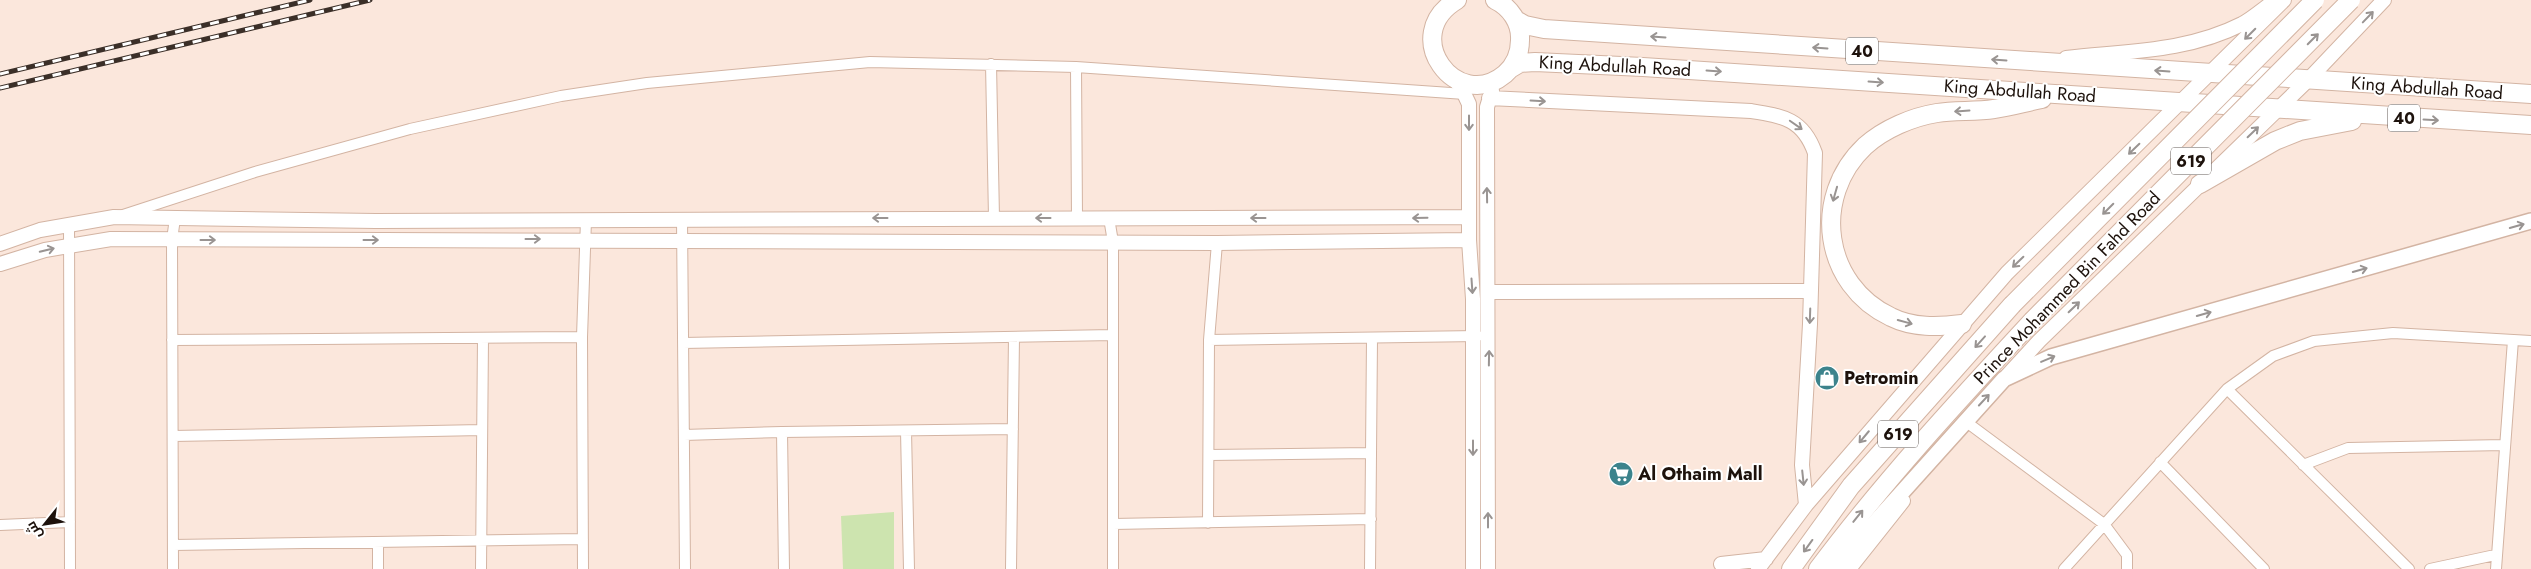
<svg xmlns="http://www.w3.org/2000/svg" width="2531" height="569" viewBox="0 0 2531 569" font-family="Jost,Cairo,sans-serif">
	<rect width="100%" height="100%" fill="#fbe7dc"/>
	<!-- green -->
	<path fill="#cde4af" d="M894 512V569H843L841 516Z"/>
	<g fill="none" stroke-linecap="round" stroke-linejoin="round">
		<defs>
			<path id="street" d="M991 64 994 218
				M1076 67 1077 218
				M123 215 255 172 410 129 561 96 647 83 870 62 1076 67 1465 94
				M1109 218 1113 242V569
				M682 219 685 569
				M69 224 70 569
				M172 340 582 337
				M1209 340 1478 336
				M683 343 1113 335
				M2227 389 2409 569
				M1965 421 2104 524 2127 555V569
				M906 431 909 569
				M782 432 784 569
				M684 435 782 432 1013 429
				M173 436 482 430
				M1209 455 1371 453
				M2160 462 2264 569
				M2303 465 2348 448 2504 445
				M1208 523 1209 340 1217 243
				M1113 524 1371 519
				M0 525 70 522
				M173 545 583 539
				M173 569 172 240 175 218
				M378 569V542
				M481 569 483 338
				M583 569 582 337 586 220
				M1011 569 1014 337
				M1370 569 1372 339
				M2064 569 2227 389 2273 356 2314 341 2393 333 2531 341
				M2430 569 2495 555
				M2496 569 2513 340"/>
			<path id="secondary" d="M2066 58C2127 51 2187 52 2242 24 2253 18 2263 9 2273 2
				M1454 79 1461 87 1469 104V240L1473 299V569
				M1489 98 1751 111C1783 116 1803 119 1815 153L1810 324 1802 465 1806 505
				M0 244 40 230 114 217 376 221 1469 217
				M0 264 45 250 111 239 1217 243 1469 240
				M1489 292 1811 291
				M2006 377 2039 341 2308 80 2384 0
				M1721 564 1766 559
				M1488 569 1487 107 1492 91
				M1758 569 1806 505 2007 273 2284 0
				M1849 569 1903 501"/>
			<path id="primary" d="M1833 569 2004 379 2051 357 2531 221"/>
			<path id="highway" d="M1457 0C1398 35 1457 114 1505 74 1515 65 1520 53 1520 40 1521 23 1510 7 1495 0
				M1516 20 1525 25 1544 29 2531 94
				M1510 69 1520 63 1535 62 1643 67 2531 125
				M2200 184 2275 141 2300 131 2352 121
				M1962 324C1938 327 1913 328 1891 317 1823 285 1811 197 1865 146 1884 129 1912 117 1937 113 1955 110 1975 112 1994 109 2010 107 2026 102 2042 99
				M1791 569 1851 486 2012 305
				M1818 569C1884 481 1957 402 2032 321"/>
		</defs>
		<!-- street casing -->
		<use href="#street" stroke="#d3b4a3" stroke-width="12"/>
		<!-- secondary casing -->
		<use href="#secondary" stroke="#d3b4a3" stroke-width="16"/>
		<!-- primary casing -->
		<use href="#primary" stroke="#d3b4a3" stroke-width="18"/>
		<!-- highway casing -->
		<use href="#highway" stroke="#d3b4a3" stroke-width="20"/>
		<!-- street -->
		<use href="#street" stroke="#fff" stroke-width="10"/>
		<!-- secondary -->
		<use href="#secondary" stroke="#fff" stroke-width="14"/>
		<!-- primary -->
		<use href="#primary" stroke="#fff" stroke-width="15"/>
		<!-- highway -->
		<use href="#highway" stroke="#fff" stroke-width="18"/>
		<defs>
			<path id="rail" d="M0 74 310 0
				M0 88 370 0"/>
		</defs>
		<!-- rail casing -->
		<use href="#rail" stroke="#3b2f28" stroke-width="5"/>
		<!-- rail -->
		<use href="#rail" stroke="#fff" stroke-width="3" stroke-dasharray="9" stroke-linecap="butt"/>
		<defs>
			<path id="highway-bridge" d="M2012 305 2315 0
				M2032 321 2351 0"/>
		</defs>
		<!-- highway-bridge casing -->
		<use href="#highway-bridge" stroke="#d3b4a3" stroke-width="20" stroke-linecap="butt"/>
		<!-- highway-bridge -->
		<use href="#highway-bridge" stroke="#fff" stroke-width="18"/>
	</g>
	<!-- one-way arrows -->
	<defs><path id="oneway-shaft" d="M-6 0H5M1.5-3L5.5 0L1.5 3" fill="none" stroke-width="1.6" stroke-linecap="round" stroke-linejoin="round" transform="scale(1.25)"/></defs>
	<g stroke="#999492">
		<use href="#oneway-shaft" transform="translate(2368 17) rotate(-46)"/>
		<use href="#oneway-shaft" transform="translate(2250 34) rotate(135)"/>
		<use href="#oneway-shaft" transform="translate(1658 37) rotate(-176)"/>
		<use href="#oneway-shaft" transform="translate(2313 39) rotate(-45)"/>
		<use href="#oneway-shaft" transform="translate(1820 48) rotate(-176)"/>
		<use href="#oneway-shaft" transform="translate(1999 60) rotate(-176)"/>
		<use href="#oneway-shaft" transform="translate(1714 71) rotate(4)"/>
		<use href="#oneway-shaft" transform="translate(2162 71) rotate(-176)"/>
		<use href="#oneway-shaft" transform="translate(1876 82) rotate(4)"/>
		<use href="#oneway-shaft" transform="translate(1538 101) rotate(3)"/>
		<use href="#oneway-shaft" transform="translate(1962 111) rotate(176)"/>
		<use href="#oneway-shaft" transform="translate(2431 120) rotate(3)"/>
		<use href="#oneway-shaft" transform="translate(1469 123) rotate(90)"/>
		<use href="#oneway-shaft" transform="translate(1796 125) rotate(35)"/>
		<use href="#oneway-shaft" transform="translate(2253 132) rotate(-44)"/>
		<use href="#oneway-shaft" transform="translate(2134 149) rotate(136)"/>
		<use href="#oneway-shaft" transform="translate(1835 194) rotate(106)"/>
		<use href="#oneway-shaft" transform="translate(1487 195) rotate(-91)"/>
		<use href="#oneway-shaft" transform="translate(2108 209) rotate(135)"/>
		<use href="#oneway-shaft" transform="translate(880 218) rotate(180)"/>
		<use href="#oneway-shaft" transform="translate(1043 218) rotate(-180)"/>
		<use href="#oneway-shaft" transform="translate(1258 218) rotate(-180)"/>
		<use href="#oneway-shaft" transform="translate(1420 218) rotate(179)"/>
		<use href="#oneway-shaft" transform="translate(2517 226) rotate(-16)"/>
		<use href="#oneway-shaft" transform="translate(533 239)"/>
		<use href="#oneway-shaft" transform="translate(208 240)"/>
		<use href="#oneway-shaft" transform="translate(371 240)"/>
		<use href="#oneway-shaft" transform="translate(47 250) rotate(-14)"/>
		<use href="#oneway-shaft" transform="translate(2018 262) rotate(136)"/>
		<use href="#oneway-shaft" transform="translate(2360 270) rotate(-16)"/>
		<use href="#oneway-shaft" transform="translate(1472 286) rotate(86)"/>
		<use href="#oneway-shaft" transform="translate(2074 307) rotate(-44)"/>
		<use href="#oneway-shaft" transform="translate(2204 314) rotate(-16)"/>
		<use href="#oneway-shaft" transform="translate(1810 316) rotate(92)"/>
		<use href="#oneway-shaft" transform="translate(1905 322) rotate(15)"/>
		<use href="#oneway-shaft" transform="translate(1980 342) rotate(132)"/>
		<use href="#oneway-shaft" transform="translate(1489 358) rotate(-89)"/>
		<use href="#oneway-shaft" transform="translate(2048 359) rotate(-23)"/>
		<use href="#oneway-shaft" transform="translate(1984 400) rotate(-47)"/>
		<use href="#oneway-shaft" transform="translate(1864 437) rotate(130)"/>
		<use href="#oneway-shaft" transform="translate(1473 448) rotate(90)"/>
		<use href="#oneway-shaft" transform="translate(1803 478) rotate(84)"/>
		<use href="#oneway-shaft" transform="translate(1858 516) rotate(-51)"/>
		<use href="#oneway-shaft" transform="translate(1488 520) rotate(-90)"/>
		<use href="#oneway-shaft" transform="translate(1808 546) rotate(126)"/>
	</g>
	<!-- icons -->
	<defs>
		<symbol id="shop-disc" viewBox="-11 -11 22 22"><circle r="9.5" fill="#3c838c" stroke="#fff"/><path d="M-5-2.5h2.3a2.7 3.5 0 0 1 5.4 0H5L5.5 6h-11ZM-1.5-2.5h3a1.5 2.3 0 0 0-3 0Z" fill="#fff"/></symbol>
		<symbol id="supermarket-disc" viewBox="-11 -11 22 22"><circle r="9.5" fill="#3c838c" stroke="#fff"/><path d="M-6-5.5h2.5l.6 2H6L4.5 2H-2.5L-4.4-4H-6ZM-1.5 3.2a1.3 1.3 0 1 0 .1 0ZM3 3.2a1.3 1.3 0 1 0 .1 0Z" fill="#fff"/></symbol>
	</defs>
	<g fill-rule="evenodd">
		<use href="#shop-disc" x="1813" y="364" width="28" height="28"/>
		<use href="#supermarket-disc" x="1607" y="460" width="28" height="28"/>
	</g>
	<g text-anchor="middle" stroke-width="4" stroke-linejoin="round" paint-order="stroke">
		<!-- shield labels -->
		<g fill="#fff" stroke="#615955" stroke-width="1">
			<rect x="1846" y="37.5" width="32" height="27" rx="4"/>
			<rect x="2388" y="104.5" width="32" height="27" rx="4"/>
			<rect x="2171" y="147.5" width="40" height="27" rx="4"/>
			<rect x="1878" y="420.5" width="40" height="27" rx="4"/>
		</g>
		<g font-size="16" font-weight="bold" fill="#1d120c">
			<text x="1862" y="57">40</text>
			<text x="2404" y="124">40</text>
			<text x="2191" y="167">619</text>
			<text x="1898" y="440">619</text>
		</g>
		<!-- street labels -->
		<g font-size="18" fill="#1d120c" stroke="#fff">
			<text transform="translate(1615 66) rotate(3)" y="6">King Abdullah Road</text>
			<text transform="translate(2427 88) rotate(4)" y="6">King Abdullah Road</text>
			<text transform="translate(2020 91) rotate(4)" y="6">King Abdullah Road</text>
			<text transform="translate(2067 288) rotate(-46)" y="6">Prince Mohammed Bin Fahd Road</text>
		</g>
		<!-- poi labels -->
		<g font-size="18" font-weight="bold" fill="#1d120c" stroke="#fff" text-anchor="start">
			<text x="1844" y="384">Petromin</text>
			<text x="1638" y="480">Al Othaim Mall</text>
		</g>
	</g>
	<!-- north arrow -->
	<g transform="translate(45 524) rotate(240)" stroke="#ffffff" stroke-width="4" paint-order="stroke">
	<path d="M0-4L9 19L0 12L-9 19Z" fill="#1d120c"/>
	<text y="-8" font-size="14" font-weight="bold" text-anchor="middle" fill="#1d120c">ش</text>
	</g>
</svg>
